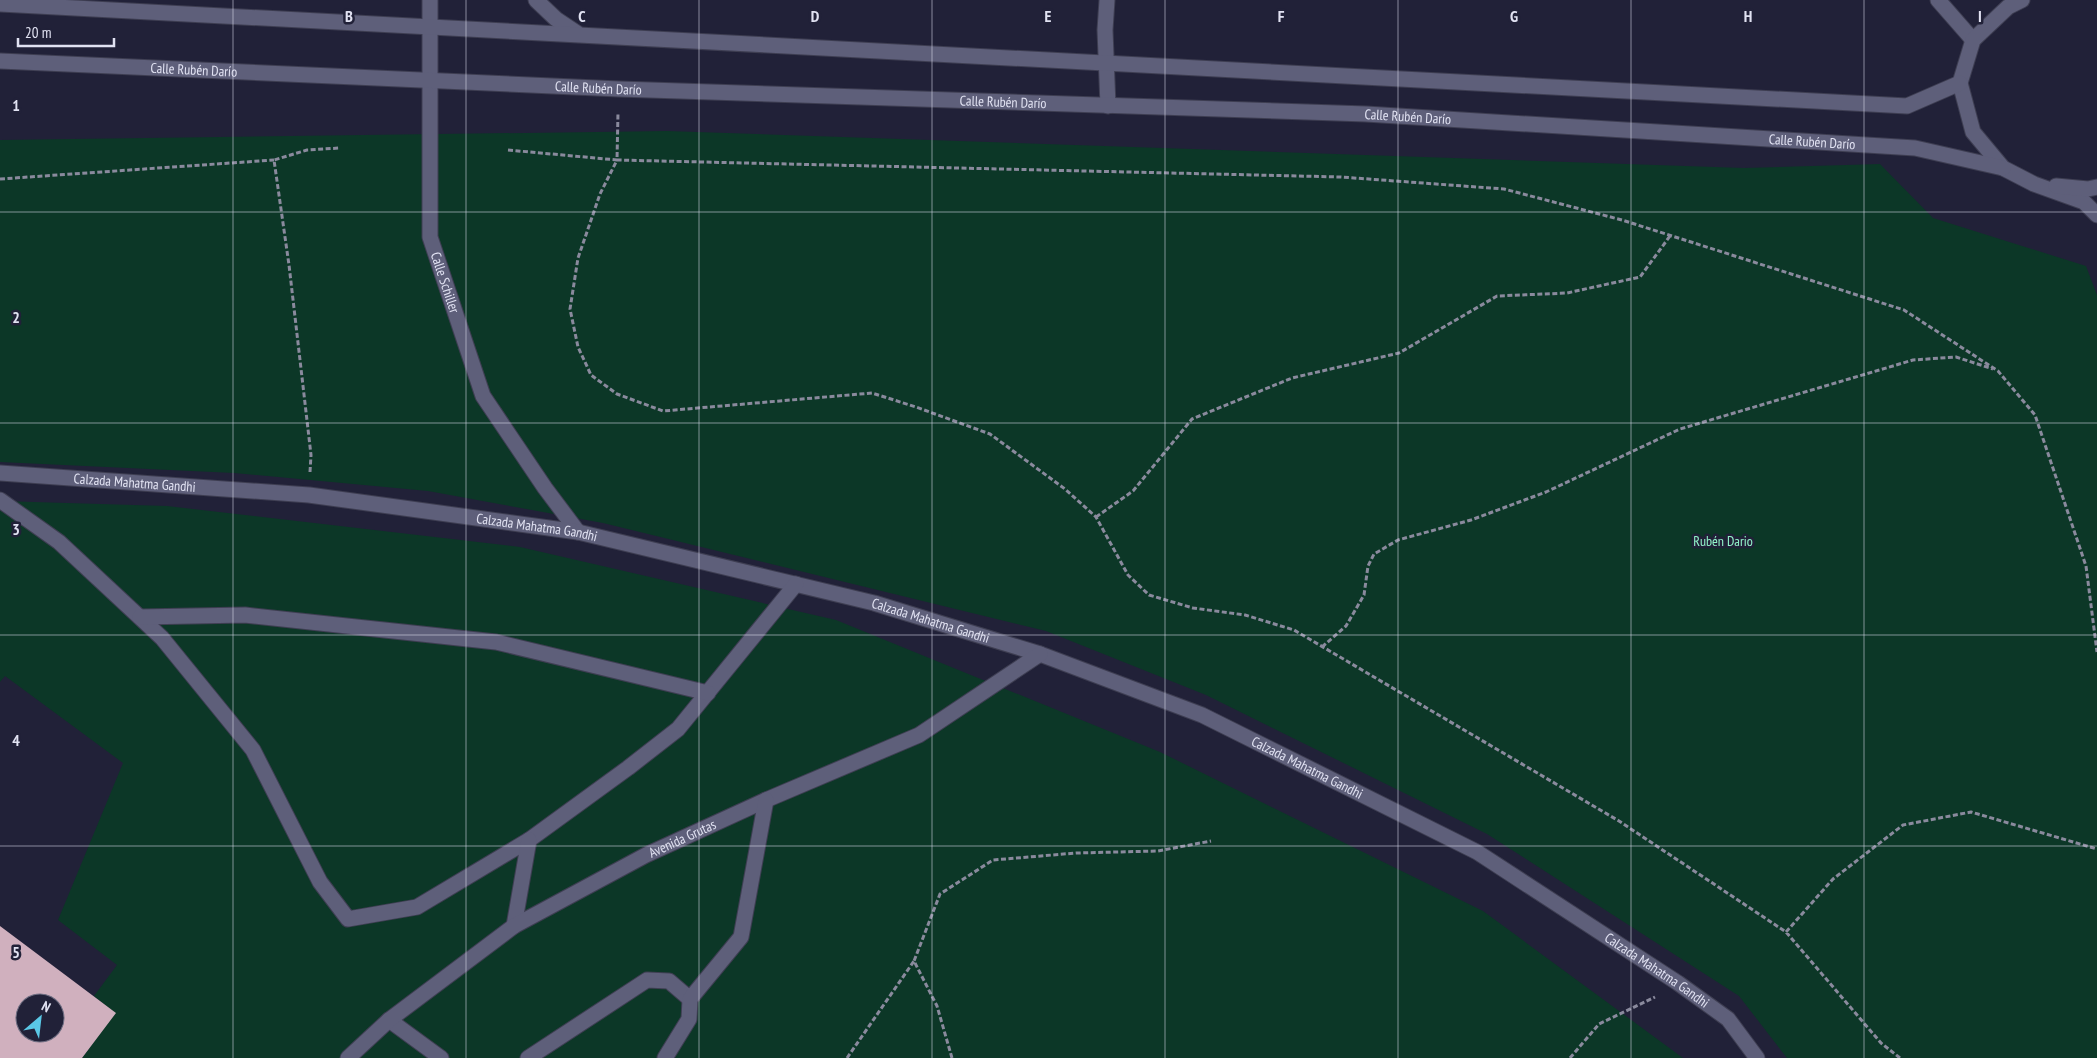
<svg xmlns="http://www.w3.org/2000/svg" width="2097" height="1058" viewBox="0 0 2097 1058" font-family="'PT Sans Narrow',sans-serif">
	<rect width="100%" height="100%" fill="#212138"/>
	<!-- green -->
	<path fill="#0c3727" d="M667 131 1744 168 1880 164 1933 218 2086 266 2097 295V1058H1787L1739 996 1487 834 1206 695 1046 631 603 523 428 491 234 473 0 462V140Z
		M0 501 167 506 520 547 836 620 1160 752 1483 911 1683 1058H82L115 1013 94 996 117 965 58 920 123 763 5 676 0 682Z"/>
	<!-- building -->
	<path fill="#d0b0be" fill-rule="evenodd" d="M0 926 116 1013 82 1058H0ZM25 1003H55V1033H25Z"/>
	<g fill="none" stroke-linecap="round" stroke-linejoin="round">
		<defs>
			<g id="minor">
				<path id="s1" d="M430 0V237L483 396 545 488 578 532"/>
				<path d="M536 0 556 19 577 33"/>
				<path d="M1107 0 1105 30 1108 106"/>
				<path d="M1938 0 1973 40"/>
				<path d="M2022 0 2008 7 1973 40 1960 83 1973 132 2003 168 2034 184 2084 202 2097 215"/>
				<path d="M0 4 1907 106 1960 83"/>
				<path id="s2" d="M0 61 619 89 1366 114 1915 148 2003 168"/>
				<path d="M2056 186 2088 189 2097 187"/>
				<path id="s3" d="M0 473 309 495 578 532 874 603 1040 654 1202 715 1477 852 1678 983 1728 1019 1757 1058"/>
				<path d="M0 500 59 542 162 638 253 750 320 882 348 919 417 907 529 840 628 768 678 729 796 584"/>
				<path d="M140 617 245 615 496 642 708 693"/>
				<path d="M514 926 529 840"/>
				<path d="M389 1020 441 1058"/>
				<path id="s4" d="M348 1058 389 1020 514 926 646 855 766 800 919 735 1040 654"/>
				<path d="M528 1058 647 980 669 981 690 999"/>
				<path d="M665 1058 689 1019 690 999 741 937 766 800"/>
			</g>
		</defs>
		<!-- minor casing -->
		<use href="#minor" stroke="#3e3e52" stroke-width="17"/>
		<!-- path -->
		<path stroke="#8a8a9d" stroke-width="3" stroke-dasharray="5 2.5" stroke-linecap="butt" d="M508 150 617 160 618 112
			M0 179 274 160
			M310 472 311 455 289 265 274 160 307 150 340 148
			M1096 517 1133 491 1192 419 1292 378 1399 353 1497 296 1567 293 1640 277 1670 236
			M1322 647 1346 626 1364 595 1368 566 1374 554 1398 540 1471 520 1546 492 1680 429 1913 360 1956 357 1993 369
			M1786 932 1833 879 1903 825 1971 812 2097 849
			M847 1058 914 961
			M952 1058 937 1006 914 961 940 894 993 860 1076 853 1158 851 1211 841
			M1570 1058 1599 1024 1655 997
			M1900 1058 1881 1043 1786 932 1619 821 1294 630 1245 615 1193 608 1149 595 1128 575 1096 517 1065 489 990 434 916 407 872 393 663 411 617 394 591 375 578 347 570 309 578 258 600 194 617 160 1341 177 1504 189 1622 220 1904 310 1998 371 2035 415 2086 566 2097 652"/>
		<!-- minor -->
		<use href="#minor" stroke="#5e5f7a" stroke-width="15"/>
	</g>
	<!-- grid -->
	<path fill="none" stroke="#e1e2f2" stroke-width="1" stroke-opacity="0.55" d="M233 0V1058M466 0V1058M699 0V1058M932 0V1058M1165 0V1058M1398 0V1058M1631 0V1058M1864 0V1058M0 212H2097M0 423H2097M0 635H2097M0 846H2097"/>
	<g text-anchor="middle" stroke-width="5" stroke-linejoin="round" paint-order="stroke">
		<!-- street labels -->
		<g font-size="14" fill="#e1e2f2" stroke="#212138">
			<text dy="5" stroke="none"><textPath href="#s2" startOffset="194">Calle Rubén Darío</textPath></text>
			<text dy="5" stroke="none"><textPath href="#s2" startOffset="599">Calle Rubén Darío</textPath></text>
			<text dy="5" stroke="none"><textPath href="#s2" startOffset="1004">Calle Rubén Darío</textPath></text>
			<text dy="5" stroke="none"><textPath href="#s2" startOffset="1409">Calle Rubén Darío</textPath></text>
			<text dy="5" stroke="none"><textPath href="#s2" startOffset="1814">Calle Rubén Darío</textPath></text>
			<text dy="5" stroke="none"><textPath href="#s1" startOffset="285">Calle Schiller</textPath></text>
			<text dy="5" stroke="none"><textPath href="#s3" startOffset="135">Calzada Mahatma Gandhi</textPath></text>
			<text dy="5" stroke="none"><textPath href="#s3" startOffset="540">Calzada Mahatma Gandhi</textPath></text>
			<text dy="5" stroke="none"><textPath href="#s3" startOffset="945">Calzada Mahatma Gandhi</textPath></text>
			<text dy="5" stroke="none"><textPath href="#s3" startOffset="1350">Calzada Mahatma Gandhi</textPath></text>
			<text dy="5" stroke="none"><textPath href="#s4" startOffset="402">Avenida Grutas</textPath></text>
			<text dy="5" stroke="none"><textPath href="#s3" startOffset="1755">Calzada Mahatma Gandhi</textPath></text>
		</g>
		<!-- park labels -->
		<g font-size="14" fill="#92f4ca" stroke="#212138">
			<text x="1723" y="546">Rubén Dario</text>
		</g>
	</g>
	<g font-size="16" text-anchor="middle" font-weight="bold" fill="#e1e2f2" stroke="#212138" stroke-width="5" stroke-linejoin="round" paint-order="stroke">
		<text x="349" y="22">B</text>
		<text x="582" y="22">C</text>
		<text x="815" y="22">D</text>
		<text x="1048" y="22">E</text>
		<text x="1281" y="22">F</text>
		<text x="1514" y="22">G</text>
		<text x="1748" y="22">H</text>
		<text x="1980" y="22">I</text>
		<text x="16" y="111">1</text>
		<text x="16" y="323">2</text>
		<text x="16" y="535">3</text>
		<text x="16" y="746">4</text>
		<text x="16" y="958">5</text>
	</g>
	<!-- north arrow -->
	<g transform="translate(40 1018) rotate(28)"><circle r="24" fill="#212138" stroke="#6e6e82"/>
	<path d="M0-4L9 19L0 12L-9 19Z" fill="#5ac8e6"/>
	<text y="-8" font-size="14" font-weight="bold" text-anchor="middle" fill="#e1e2f2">N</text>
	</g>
	<!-- scale -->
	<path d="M18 38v8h96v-8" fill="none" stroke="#e1e2f2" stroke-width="2.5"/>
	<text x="25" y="38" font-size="15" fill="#e1e2f2" stroke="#212138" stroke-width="4" paint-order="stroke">20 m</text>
</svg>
